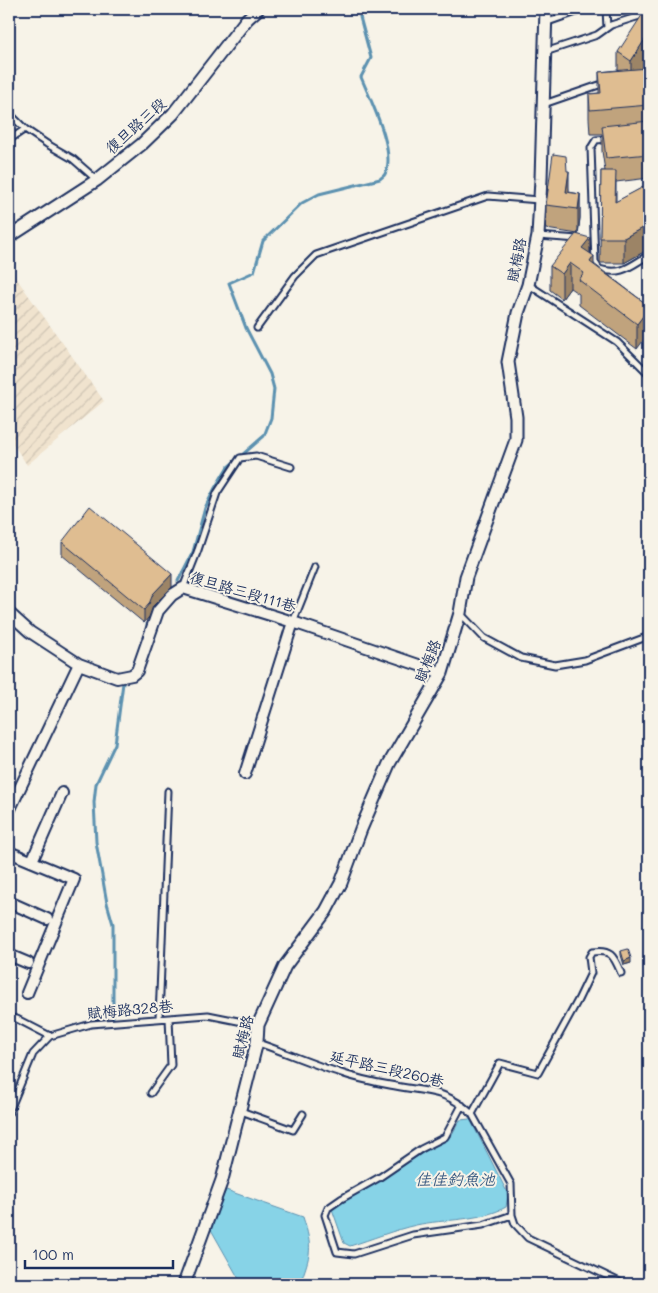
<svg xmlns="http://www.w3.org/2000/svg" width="658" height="1293" viewBox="0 0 658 1293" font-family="Mali,'LXGW WenKai TC',sans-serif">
	<defs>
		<pattern id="industrial-furrows" width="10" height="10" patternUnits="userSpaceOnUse" patternTransform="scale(1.25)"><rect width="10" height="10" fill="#f0e3ce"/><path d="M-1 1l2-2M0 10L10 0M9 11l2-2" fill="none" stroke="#cdc3b3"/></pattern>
	</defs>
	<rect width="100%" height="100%" fill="#f7f3e8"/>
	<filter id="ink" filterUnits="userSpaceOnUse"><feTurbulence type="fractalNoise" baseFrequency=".02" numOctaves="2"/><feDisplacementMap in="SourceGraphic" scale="10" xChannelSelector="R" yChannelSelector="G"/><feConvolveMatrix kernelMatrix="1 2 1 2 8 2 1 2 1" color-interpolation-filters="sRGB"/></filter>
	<g filter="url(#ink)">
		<!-- industrial -->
		<path fill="url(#industrial-furrows)" d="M9 268 104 401 27 465 9 438Z"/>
		<!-- water -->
		<path fill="#87d3e7" stroke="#5c91b0" d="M470 1119 508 1194 506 1207C481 1221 444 1219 416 1225 394 1230 372 1239 350 1246L344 1243 332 1209 335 1206 451 1136 460 1120Z
			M226 1190 303 1217C313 1249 311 1253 300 1284H241L239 1279 209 1226Z"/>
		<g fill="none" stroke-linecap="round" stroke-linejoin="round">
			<!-- stream -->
			<path stroke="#5c91b0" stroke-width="3" d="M178 581 193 552 205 508 215 488 227 468 264 436 271 418 274 389 270 374 246 328 229 283 254 272 263 241 302 203 319 194 380 179C382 177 384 176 385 174 397 152 370 99 361 77L371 58 360 17V9
				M147 631V624
				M113 1017V924L107 903 96 842 94 802 96 784 115 744 123 683"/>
			<defs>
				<path id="service" d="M606 9 607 28
					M545 23 585 9
					M545 52 597 35 611 25 649 13
					M544 104 599 85
					M9 113 25 129 47 144 73 159 97 180
					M609 139 596 140 591 148 595 262 599 269C622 276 630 266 649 255
					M9 140 25 129
					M538 236 578 239
					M529 285 617 342 649 374
					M257 328 295 276 316 255 488 196 539 200
					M183 588 198 550 217 493 240 458 256 456 291 467
					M461 614 484 638 521 658 555 665 585 660 649 636
					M293 622 315 567
					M9 1017 17 1019 50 1036 91 1024 208 1015 258 1025
					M159 1018 168 791
					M258 1043C285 1052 311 1064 338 1072 355 1078 373 1082 390 1085 424 1092 445 1088 472 1114L511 1184 512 1215 515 1224 528 1238 624 1284
					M151 1093 171 1065 169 1018
					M462 1105 445 1137 421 1149 380 1177 341 1199 328 1208 325 1215 337 1252 354 1254 413 1235 483 1225 512 1215
					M241 1111 293 1130 303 1114
					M9 1112 33 1054 50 1036
					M472 1114 500 1063 538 1073 578 1000 591 973 589 957 592 952C612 949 614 957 621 973"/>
				<path id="minor" d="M9 613 30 632 79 664 117 678 132 675 137 671 158 611 172 595 183 588 293 622 442 673
					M245 774 293 622
					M9 811 79 664
					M9 852 74 879 27 993
					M32 861 62 793
					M9 902 47 919
					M9 955 28 963"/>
				<path id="tertiary" d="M9 237 97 180 142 144 173 114 247 19 258 9
					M184 1284 222 1180 257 1042 258 1025 285 966 326 911 341 883 361 829 389 764 442 673 460 613 466 577 516 440V417L508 362 518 313 528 285 538 236 541 179 546 9"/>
			</defs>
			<!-- service casing -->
			<use href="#service" stroke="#1b2f5e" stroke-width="9"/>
			<!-- minor casing -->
			<use href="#minor" stroke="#1b2f5e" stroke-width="14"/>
			<!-- tertiary casing -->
			<use href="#tertiary" stroke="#1b2f5e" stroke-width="15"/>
			<!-- service -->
			<use href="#service" stroke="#f7f3e8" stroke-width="5"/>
			<!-- minor -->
			<use href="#minor" stroke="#f7f3e8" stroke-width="10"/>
			<!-- tertiary -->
			<use href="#tertiary" stroke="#f7f3e8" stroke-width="11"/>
		</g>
		<!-- wall -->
		<path fill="#c0a37d" stroke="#1b2f5e" d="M618 52 649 58 643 68H649V178L616 182V202L649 184V249L624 263H600L601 171H605L602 151V134H590L589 118V94L599 93V72L618 70Z
			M567 171 569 192 580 194V218L578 234 546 229V205Z
			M590 253 594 264 649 306 637 349 579 305V294L570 288 562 299 550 290V266Z
			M62 542 172 587 153 606 149 617 144 623 62 555Z
			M621 951 631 963 624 965 621 955Z"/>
		<!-- shaded-wall -->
		<path fill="#9c8466" stroke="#1b2f5e" d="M649 33V58L631 86V61Z
			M569 171V196L566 192Z
			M580 194V218L578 234V209Z
			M649 224V249L624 263V238Z
			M590 238V263L582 248Z
			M594 256V281L590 262Z
			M570 263V288L562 299V274Z
			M649 308V333L637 349V324Z
			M172 574V587L153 606 149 617 144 623V610L153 594Z
			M631 958V963L624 965V961Z"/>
		<!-- building -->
		<path fill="#dfbd91" stroke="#1b2f5e" d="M646 9H649V33L631 61 618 52Z
			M649 68V105L590 110 589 94 601 93 599 72Z
			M649 121V154L606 158 602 126Z
			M553 154 566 156 567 171H569L566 192 580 194 578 209 546 205Z
			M601 171H616L615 202 649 184V224L624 238H600Z
			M576 234 590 238 582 248 594 256 590 262 649 306V308L637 324 579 280 584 273 570 263 562 274 550 266Z
			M90 506 172 574 153 594 149 604 144 610 62 542Z
			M628 949 631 958 624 961 621 951Z"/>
	</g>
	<g text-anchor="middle" stroke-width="4" stroke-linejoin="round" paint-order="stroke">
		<!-- street labels -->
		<g font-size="15" fill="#1b2f5e" stroke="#f7f3e8">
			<text transform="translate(136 126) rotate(-42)" y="5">復旦路三段</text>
			<text transform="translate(517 260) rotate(-79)" y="5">賦梅路</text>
			<text transform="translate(243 592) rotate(16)" y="5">復旦路三段111巷</text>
			<text transform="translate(428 661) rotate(-68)" y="5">賦梅路</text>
			<text transform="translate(130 1010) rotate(-5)" y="5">賦梅路328巷</text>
			<text transform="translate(243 1037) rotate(-76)" y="5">賦梅路</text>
			<text transform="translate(387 1069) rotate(13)" y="5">延平路三段260巷</text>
		</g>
		<!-- water labels -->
		<g font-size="16" font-style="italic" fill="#365880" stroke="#f7f3e8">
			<text x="455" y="1185">佳佳釣魚池</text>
		</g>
	</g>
	<!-- margin -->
	<rect width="658" height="1293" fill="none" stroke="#f7f3e8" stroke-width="30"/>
	<rect x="15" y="15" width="628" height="1263" fill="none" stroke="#1b2f5e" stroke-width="2" filter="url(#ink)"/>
	<!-- scale -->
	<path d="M25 1260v8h148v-8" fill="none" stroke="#1b2f5e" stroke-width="2.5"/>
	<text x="32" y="1260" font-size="15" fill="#1b2f5e" stroke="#f7f3e8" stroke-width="4" paint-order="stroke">100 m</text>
</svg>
